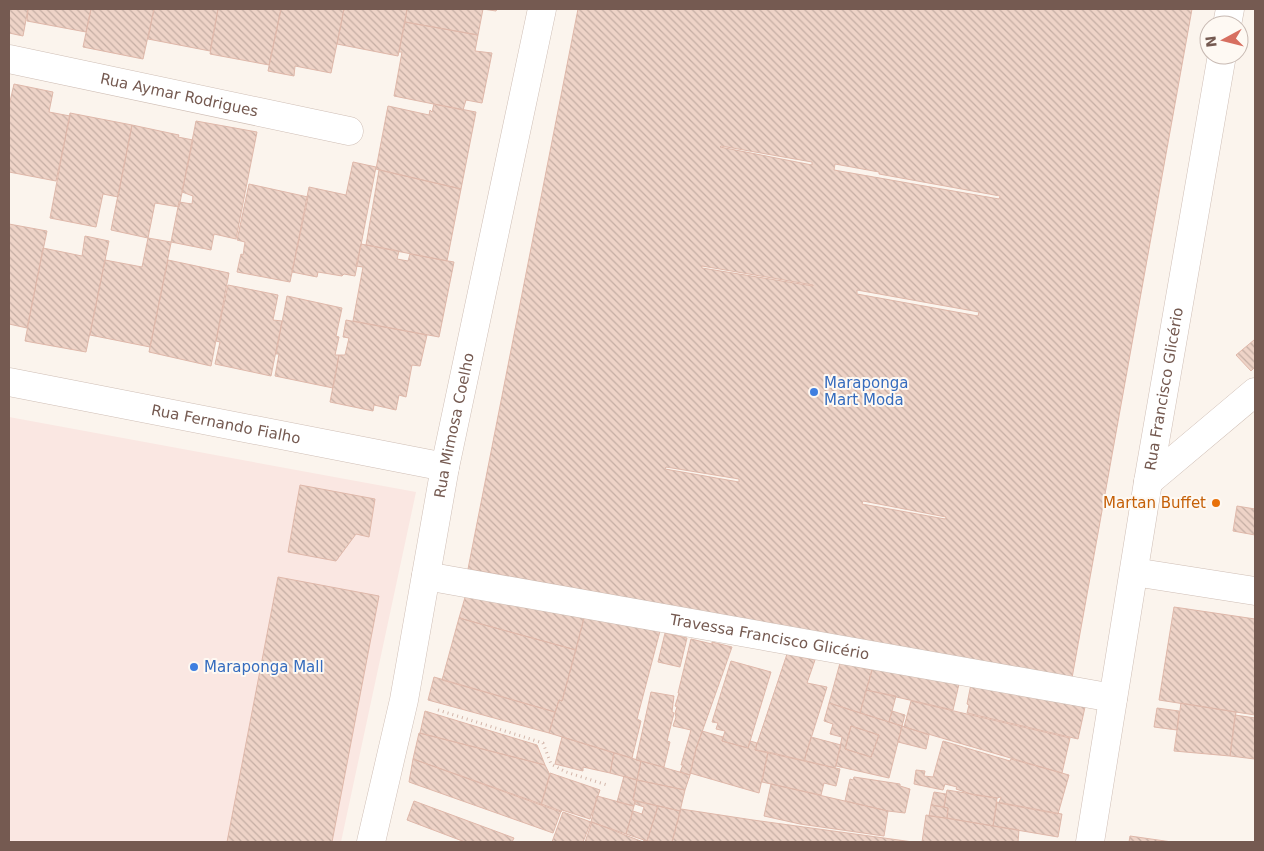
<svg xmlns="http://www.w3.org/2000/svg" width="1264" height="851" viewBox="0 0 1264 851" font-family="'DejaVu Sans',sans-serif">
	<defs>
		<pattern id="building-back-hatch" width="6" height="6" patternUnits="userSpaceOnUse" patternTransform="scale(1.25)"><rect width="6" height="6" fill="#eed3c7"/><path d="M-1 5l2 2M0 0l6 6M5-1l2 2" fill="none" stroke="#c5aea4"/></pattern>
	</defs>
	<rect width="100%" height="100%" fill="#fbf4ed"/>
	<!-- commercial -->
	<path fill="#fae7e2" d="M9 417 416 492 341 842H9Z"/>
	<!-- building -->
	<path fill="url(#building-back-hatch)" stroke="#dfb8aa" fill-rule="evenodd" d="M9 9H28L23 36 9 33Z
		M28 9H91L86 32 27 21Z
		M91 9H154L143 59 83 47Z
		M154 9H218L210 51 148 39Z
		M218 9H281L269 65 210 54Z
		M281 9H344L331 73 295 66 294 76 268 71Z
		M344 9H407L398 56 337 44Z
		M407 9H497L496 11 483 9 478 35 405 22Z
		M578 9H1192L1072 678 468 569ZM721 146 812 162V165L720 147ZM835 164 879 172V174L1000 196 999 199 834 170ZM702 266 813 285V286L702 268ZM857 290 979 312 978 316 857 294ZM666 467 739 479V482L665 469ZM863 501 946 517 945 519 862 504Z
		M405 22 478 35 475 51 492 53 482 103 466 100 463 110 394 96 402 52H399Z
		M14 84 53 92 49 112 70 116 56 181 9 172V106Z
		M434 104 476 112 461 189 376 169 388 106 429 115 430 110 432 112Z
		M70 113 132 125 118 197 103 194 96 227 50 218Z
		M196 121 257 132 236 239 214 234 211 250 171 242 179 202 192 204 193 196 182 192Z
		M132 125 174 134 179 135 178 137 193 140 179 207 155 203 148 238 111 230Z
		M353 162 376 167 355 276 344 274 342 276 318 272 317 277 292 272 309 187 346 195Z
		M379 170 461 189 447 261 366 245Z
		M249 184 308 197 290 282 237 272 241 254 243 255 245 242 237 240Z
		M9 224 47 231 27 328 9 324Z
		M85 236 109 241 86 352 25 341 43 248 82 256Z
		M148 238 171 242V243L150 347 90 335 105 260 142 267Z
		M361 244 399 251 397 259 408 261 410 254 454 262 439 337 353 321 363 267 356 266Z
		M168 260 229 273 211 366 149 352Z
		M228 285 278 295 273 320 282 321 271 376 215 364 220 342 216 341Z
		M287 296 342 308 336 336 339 337 335 355H339L333 388 275 376 279 354H276Z
		M346 320 427 335 420 366 412 365 406 397 399 395 396 410 374 405 373 411 330 402 339 355H345L349 338 343 337Z
		M1254 340 1255 342V367L1251 371 1236 355Z
		M300 485 375 499 369 537 356 534 336 561 288 552Z
		M1237 506 1255 509V535L1233 531Z
		M278 577 379 596 332 842H227Z
		M466 594 584 618 576 650 459 618Z
		M1174 607 1255 619V715L1159 700Z
		M459 618 576 650 562 701 559 700 555 712 442 680Z
		M584 618 660 631 637 719 641 721 632 758 549 733 559 700 562 701Z
		M665 633 687 638 680 667 658 662Z
		M691 639 712 644V642L732 647 696 749 690 775 680 772 683 765H681L691 730 673 726 676 717 675 713 677 707 675 706 679 693H678Z
		M787 654 815 660 807 683 827 687 804 761 755 750Z
		M731 661 771 672 748 748 722 741 725 731 716 729 718 723 712 722Z
		M840 663 872 670 860 713 829 703Z
		M873 667 959 684 953 710 866 690Z
		M434 677 555 712 549 733 428 700Z
		M971 684 1085 707 1078 739 967 713 969 705 967 704Z
		M866 690 896 696 889 722 860 713Z
		M651 692 674 696 672 712 674 713 667 741 670 742 664 767 636 760Z
		M911 701 1070 738 1062 773 904 727Z
		M829 703 902 726 889 778 836 766 842 737 830 734 833 724 824 721ZM851 726 879 735 871 757 845 749Z
		M1181 703 1236 712 1230 756 1174 751Z
		M1157 708 1179 711 1177 730 1154 727Z
		M425 711 537 745 545 765 420 733Z
		M892 711 905 715 902 726 889 722Z
		M1235 715 1255 718V759L1230 756Z
		M851 726 879 735 871 757 845 749Z
		M902 726 929 735 926 749 898 742Z
		M702 731 723 737 722 741 748 748 750 741 757 743 755 750 768 752 759 793 690 773 696 749Z
		M419 733 545 765 550 775 541 805 413 759Z
		M562 737 614 753 610 773 583 767V771L555 764Z
		M811 737 841 745 835 768 804 761Z
		M943 741 1010 761 1011 759 1069 775 1058 814 999 803 1001 797 997 798 974 795 956 789 957 787 945 784 943 790 914 784 916 770 925 771 924 776 933 777Z
		M768 752 840 769 836 786 824 783 821 795 762 782Z
		M614 753 641 761 637 780 610 773Z
		M413 759 561 811 553 833 409 782Z
		M641 761 690 775 685 790 637 780Z
		M550 773 600 790 590 819 562 810 561 812 541 805Z
		M624 776 637 780 633 800 635 801 634 806 617 802Z
		M854 777 900 784V786L910 789 905 813 888 811 845 801 850 779 853 780Z
		M637 780 685 790 680 811 633 800Z
		M771 784 888 811 884 836 800 824 764 816Z
		M947 790 997 798 993 826 947 818 948 808 944 807Z
		M934 792 946 794 944 807 931 805Z
		M597 796 634 806 626 834 591 822Z
		M414 801 514 838 512 842H465L407 820Z
		M635 801 658 806 647 841 626 834 633 811 642 814 644 807 635 804Z
		M997 802 1062 814 1058 837 993 826Z
		M931 805 948 808 947 818 929 816Z
		M658 806 680 811 672 842 647 841Z
		M681 809 753 820 913 842H672Z
		M563 812 591 822 583 842H552Z
		M926 815 1019 830 1018 842H922Z
		M592 822 643 842 644 840 650 842H585Z
		M1130 836 1172 842H1129Z"/>
	<g fill="none" stroke-linecap="round" stroke-linejoin="round">
		<defs>
			<g id="minor">
				<path d="M1227 25 1230 9"/>
				<path id="s1" d="M9 59 349 131"/>
				<path id="s2" d="M9 382 445 467"/>
				<path d="M1148 482 1255 392"/>
				<path d="M1134 572 1255 591"/>
				<path id="s3" d="M426 576 1113 698"/>
				<path id="s4" d="M371 842 404 700 445 467 542 9"/>
				<path id="s5" d="M1090 842 1148 482 1222 55"/>
			</g>
		</defs>
		<!-- minor casing -->
		<use href="#minor" stroke="#cfbeb5" stroke-width="29"/>
		<!-- path -->
		<path stroke="#d3b6aa" stroke-width="3" stroke-dasharray="1 4" stroke-linecap="butt" d="M438 710 543 743 551 764 566 772 607 785"/>
		<!-- minor -->
		<use href="#minor" stroke="#fff" stroke-width="28"/>
	</g>
	<!-- markers -->
	<g fill="#3f7fe0" stroke="#fef9f3" stroke-width="2">
		<circle cx="814" cy="392" r="5"/>
		<circle cx="194" cy="667" r="5"/>
	</g>
	<circle fill="#e8710a" stroke="#fef9f3" stroke-width="2" cx="1216" cy="503" r="5"/>
	<g text-anchor="middle" stroke-width="4" stroke-linejoin="round" paint-order="stroke">
		<!-- street labels -->
		<g font-size="15" fill="#755a51" stroke="#fef9f3">
			<text dy="5" stroke="none"><textPath href="#s1" startOffset="174">Rua Aymar Rodrigues</textPath></text>
			<text dy="5" stroke="none"><textPath href="#s5" startOffset="459">Rua Francisco Glicério</textPath></text>
			<text dy="5" stroke="none"><textPath href="#s2" startOffset="221">Rua Fernando Fialho</textPath></text>
			<text dy="5" stroke="none"><textPath href="#s4" startOffset="425">Rua Mimosa Coelho</textPath></text>
			<text dy="5" stroke="none"><textPath href="#s3" startOffset="349">Travessa Francisco Glicério</textPath></text>
		</g>
		<!-- shop labels -->
		<g font-size="15" fill="#366cbe" stroke="#fef9f3" text-anchor="start">
			<text x="824" y="388">Maraponga<tspan x="824" dy="17">Mart Moda</tspan></text>
			<text x="204" y="672">Maraponga Mall</text>
		</g>
		<!-- food labels -->
		<g font-size="15" fill="#c56008" stroke="#fef9f3" text-anchor="end">
			<text x="1206" y="508">Martan Buffet</text>
		</g>
	</g>
	<!-- border -->
	<rect width="1264" height="851" fill="none" stroke="#755a51" stroke-width="20"/>
	<!-- north arrow -->
	<g transform="translate(1224 40) rotate(263)"><circle r="24" fill="#fef9f3" stroke="#c7b9b2"/>
	<path d="M0-4L9 19L0 12L-9 19Z" fill="#d76f60"/>
	<text y="-8" font-size="14" font-weight="bold" text-anchor="middle" fill="#755a51">N</text>
	</g>
</svg>
